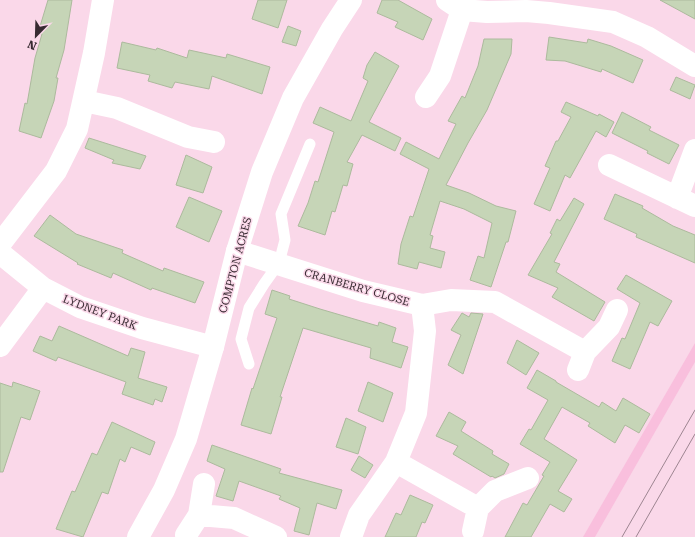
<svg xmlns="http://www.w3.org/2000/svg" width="695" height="537" viewBox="0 0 695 537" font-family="'Roboto Serif',serif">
	<rect width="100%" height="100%" fill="#fad8e9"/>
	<!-- green -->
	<path fill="#f9bfdd" d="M695 343V362L595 537H583Z"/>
	<!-- building -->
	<path fill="#c6d5b7" stroke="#acba9d" d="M48 0H72L64 50 56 78H58L54 101 41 138 19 131 25 103 27 104 35 58 42 34 38 33Z
		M258 0H287L278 28 252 19Z
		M382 0H398L432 19 423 40 395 27 398 22 377 13Z
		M660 0H695V19Z
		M288 26 301 31 296 46 282 42Z
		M549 37 587 43 588 39 611 46 643 60 633 83 602 69 601 72 565 61 546 60Z
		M484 39H512L511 54 487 110 468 143 446 185 469 193 496 206 516 211 508 242H506L491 287 470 280 478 256 484 258 492 223 464 209 440 201 430 235 433 236 430 248 445 252 441 268 419 262 417 269 398 264 401 244 410 216 413 217 429 169 400 154 406 142 439 159 456 124 448 121 462 96 465 98 478 66Z
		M122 42 156 50 157 48 187 58 189 50 226 58 227 54 270 67 262 94 212 76 209 89 175 82 172 88 148 81 150 75 117 68Z
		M375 52 399 66 369 122 401 138 395 151 362 135 347 162 353 164 347 186 343 185 335 212 332 211 325 235 298 226 308 203 315 181 318 182 334 132 313 123 320 107 351 121 368 81 363 78 367 65Z
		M676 77 695 85 690 99 670 90Z
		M566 102 598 116 599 114 614 122 606 137 596 131 570 178 565 175 550 211 534 204 550 168 545 166 556 141H558L571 117 561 112Z
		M622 112 651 127 649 130 679 145 669 164 647 153 648 151 612 133Z
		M89 138 146 156 140 169 112 163 114 160 85 148Z
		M186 155 212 167 203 193 176 185Z
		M615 194 643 206 642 208 673 226 695 235V263L636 237 637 234 604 219Z
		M189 197 222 211 209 242 176 227Z
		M574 198 584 204 554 262 560 264 556 272 605 302 594 321 552 297 558 288 528 275 552 234 550 233 557 219 560 221Z
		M50 215 76 234 123 250 122 253 163 271 164 268 204 282 195 303 152 288 151 290 113 273 111 278 77 264 78 263 34 236Z
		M626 275 672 301 658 326 650 322 630 369 612 361 622 338 625 339 640 303 617 289Z
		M272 290 290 296 289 299 320 309 378 326 379 322 396 328 392 342 408 347 401 368 370 358 371 348 303 328 280 397H282L271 434 241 425 252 388 253 389 277 318 265 314Z
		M462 313 469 317 471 313 483 314 463 374 448 365 461 335 451 330Z
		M59 326 128 356 131 348 145 352 138 378 167 387 162 402 155 399 153 405 122 394 126 382 58 357 56 361 33 351 40 336 52 341Z
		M517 340 539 353 526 375 507 363Z
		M537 370 556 381V382L599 407 602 402 616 411 623 398 650 414 639 433 625 425 615 443 588 426 590 423 562 407 544 439 577 460 558 491 572 499 564 512 550 504 531 537H505L523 503 527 505 544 476 542 475 550 462 520 444 529 429 531 430 548 400 527 388Z
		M13 382 40 391 30 420 21 417 3 472H0V383L12 387Z
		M368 382 393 393 383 422 358 411Z
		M449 412 466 422 461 431 493 451 492 454 509 464 504 474 495 478 492 476 491 477 453 454 458 446 436 436Z
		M346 418 366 427 358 454 336 447Z
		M112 422 155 442 150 455 131 447 125 462 120 459 108 494 102 492 83 537 56 529 72 491 75 492 92 453 97 455Z
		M212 445 281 469 279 473 342 490 336 509 317 503 309 535 294 531 300 508 279 499 281 496 239 481 233 501 216 496 225 469 207 461Z
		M359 456 373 465 365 478 351 470Z
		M410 495 433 505 425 523 422 522 416 537H385L396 513 401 515Z"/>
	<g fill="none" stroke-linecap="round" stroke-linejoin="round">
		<!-- service -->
		<path stroke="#fff" stroke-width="11" d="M249 364 241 339 249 308 264 284 279 263 285 240 281 214 310 144"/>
		<!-- minor -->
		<path stroke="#fff" stroke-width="22" d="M447 0 462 10 487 12 526 11 549 13 613 22 647 37 695 66
			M426 97 440 76 462 10
			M84 101 117 108 188 137 214 142
			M609 165 695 206
			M677 198 695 150
			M0 244 56 171 77 129 94 53 103 0
			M237 251 363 291 422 305 425 331 416 413 396 462 359 515 351 537
			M0 253 43 288 80 307 142 328 213 347
			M422 305 451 300 495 302 585 352 578 370
			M0 346 43 288
			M585 352 609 327 617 310
			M396 462 478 508 473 531
			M478 508 495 491 528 478
			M199 515 234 518 276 537
			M186 535 199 515 204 484"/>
		<!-- tertiary -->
		<path stroke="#fff" stroke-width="22" d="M138 537 164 490 186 439 213 347 237 251 262 172 293 98 332 29 351 0"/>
		<!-- tram -->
		<path stroke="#9d8591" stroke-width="1" d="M622 537 695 410
			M636 537 695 434"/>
	</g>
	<g text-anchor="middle" stroke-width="3" stroke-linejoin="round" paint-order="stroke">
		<!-- street labels -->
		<g font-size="11" fill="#372a31" stroke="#fad8e9">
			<text transform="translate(235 265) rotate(-75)" y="4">COMPTON ACRES</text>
			<text transform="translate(357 287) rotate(16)" y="4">CRANBERRY CLOSE</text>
			<text transform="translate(100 312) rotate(21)" y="4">LYDNEY PARK</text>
		</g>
	</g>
	<!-- north arrow -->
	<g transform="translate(36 36) rotate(203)" stroke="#fad8e9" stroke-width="3" paint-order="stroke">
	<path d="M0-3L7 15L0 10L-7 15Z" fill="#372a31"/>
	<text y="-6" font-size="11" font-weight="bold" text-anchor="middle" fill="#372a31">N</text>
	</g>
</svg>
